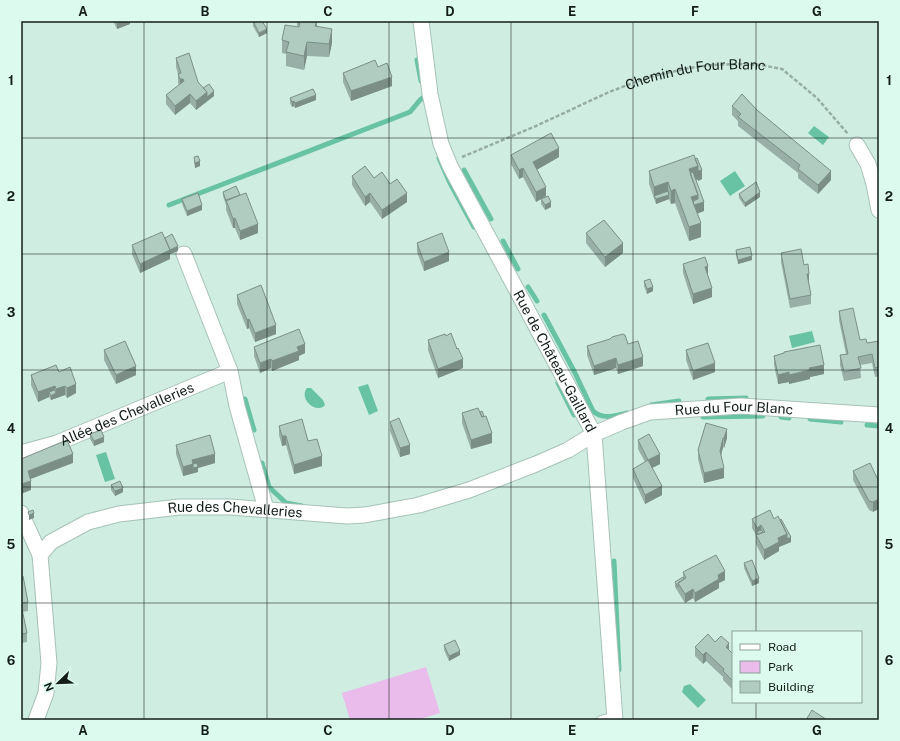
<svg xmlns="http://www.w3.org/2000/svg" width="900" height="741" viewBox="0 0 900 741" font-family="'Public Sans',sans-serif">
	<rect width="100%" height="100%" fill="#d0ede2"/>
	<!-- green -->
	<path fill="#e9bceb" d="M426 667 440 713 417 720H350L342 693Z"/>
	<!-- water -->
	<path fill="#68c3a5" d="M814 126 829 137 823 145 808 133Z
		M735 171 745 186 730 196 720 181Z
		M812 331 815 342 792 348 789 336Z
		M368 384 378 411 369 415 358 387Z
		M307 388H311L323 400 325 405 323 407C313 412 299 398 307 388Z
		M106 452 115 479 105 482 96 455Z
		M690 684 706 700 698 708 682 692 684 686Z"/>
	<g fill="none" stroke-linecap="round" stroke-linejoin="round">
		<!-- stream -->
		<path stroke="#68c3a5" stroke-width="5" d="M417 60 421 81
			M439 158 450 183 474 227
			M464 170 491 219
			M169 205 410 112 420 100 424 97
			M503 241 518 269
			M528 287 537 301
			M544 315 574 371 593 411C602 420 616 416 627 413
			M558 383 574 415
			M245 399 254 430
			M708 399 746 398
			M651 405 679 401
			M703 417 763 416
			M781 417 789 418
			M810 419 841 422
			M867 425 879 426
			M262 463 269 487 286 503 302 506
			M614 561 619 670"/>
		<defs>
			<path id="lane" d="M601 720 615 716"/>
			<g id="street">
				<path id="s2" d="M421 21 430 94 441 144 450 166 594 434 615 720"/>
				<path d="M857 145 868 164 874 184 879 210"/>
				<path d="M184 254 230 371 237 406 266 509"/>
				<path id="s3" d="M21 453 57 443 230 371"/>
				<path d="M21 513 40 555"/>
				<path id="s4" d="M36 720 46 693 49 663 40 555 51 542 88 522 119 514 179 507H230L347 516 365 515 419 505 469 490 536 464 568 450 594 434 622 422 650 412 741 406 879 415"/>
			</g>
		</defs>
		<!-- lane casing -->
		<use href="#lane" stroke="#a6c2b7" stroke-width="10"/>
		<!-- street casing -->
		<use href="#street" stroke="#a6c2b7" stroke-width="17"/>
		<!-- path -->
		<path stroke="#96ada5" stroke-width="2.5" stroke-dasharray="4 2" stroke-linecap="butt" id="s1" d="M462 157 536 126 609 92 649 77 689 68 713 65 739 64 761 65 782 69 817 98 848 134"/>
		<!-- lane -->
		<use href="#lane" stroke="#fff" stroke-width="8"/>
		<!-- street -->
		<use href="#street" stroke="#fff" stroke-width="15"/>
	</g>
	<!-- wall -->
	<path fill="#97afa6" d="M113 21H130V24L117 29Z
		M253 21 267 33 259 37 253 26Z
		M297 21H317V26L332 43 329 57 307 56 304 70 286 66V54L282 53V40L298 27 297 25Z
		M176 58 198 82 203 88 214 96 196 110 190 103 175 115 166 104V95L179 85 178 83V74L176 67Z
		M343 73 392 86 351 101 343 82Z
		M290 98 316 100 295 108 294 106 292 107 290 103Z
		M732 106 757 110 831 180 818 194 798 178V173L738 126V121L732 115Z
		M511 155 559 157 536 170 546 196 536 202 523 177 519 179 511 164Z
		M194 157 200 166 195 168 194 162Z
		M649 171 702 179 698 181 697 180H696L704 211 697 214 701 237 689 241 675 203 671 204 669 199 656 204 649 184Z
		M352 176 374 178 390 184 407 202 382 219 370 202 365 206 352 185Z
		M223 192 240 195 258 233 240 240 235 228H233L226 210V205L223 196Z
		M739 194 760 197 745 207 739 198Z
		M182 199 202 210 187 216 182 204Z
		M541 199 551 207 545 210 541 204Z
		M586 233 623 253 605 267 586 243Z
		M165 238 178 251 170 254V259L140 273 132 254V245Z
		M417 243 449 261 424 271 417 252Z
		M736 250 752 260 738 264 736 255Z
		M781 253 804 265 809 283H808L811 295V304L790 308 781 262Z
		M683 264 708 275 712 297 693 304 683 273Z
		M644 281 653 291 647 294 644 286Z
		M237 295 276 334 255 342 249 328 247 329 237 304Z
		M839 311 860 340 867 343 879 341V376L875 377 872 363 860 365 861 378 844 381 840 365V355L846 354 839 320Z
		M446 336 457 349 463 368 438 378 428 350V340Z
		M628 344 643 366 618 374 616 368 594 375 587 355V346Z
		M254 347 305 353 299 356V360L272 371 271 368 260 373 254 356Z
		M104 350 136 375 116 384 104 360Z
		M686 350 715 372 693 380 686 360Z
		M784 352 824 374 810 377V379L789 384V382L778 384 774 365V356L784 353Z
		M59 372 76 393 67 398 65 395 51 400 49 397 38 402 31 385V375Z
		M480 412 492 443 471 449 462 423V413Z
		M390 422 410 454 400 457 390 431Z
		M706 423 727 438 724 448 723 447 721 455 724 478 704 483 698 459V450Z
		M279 426 322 466 294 474 286 445 282 446 279 435Z
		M90 434 104 442 94 446 90 439Z
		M638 440 660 464 652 468 662 495 645 504 633 478V469L645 462 638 449Z
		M176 445 215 463 198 468V472L183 476 176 454Z
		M853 471 879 482 873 512 869 510 853 480Z
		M111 485 123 492 115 496 111 490Z
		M752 519H774L791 542 779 547V551L764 560 756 544V535L752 528Z
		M744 563 759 583 752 586 744 568Z
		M683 572 725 580 719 583V588L695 602 693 598 685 603 675 587V582L683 577Z
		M21 576 28 602V611L22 612 27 633V642L21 643Z
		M715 642 729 650 733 654V690L723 680V677L706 661 703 664 695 656V647Z
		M444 645 460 655 449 661 444 650Z"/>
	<!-- shaded-wall -->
	<path fill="#7b8f87" d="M117 21H130V24L117 29Z
		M317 21V31L315 26Z
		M267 29V33L259 37V33Z
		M332 29V43L329 57V44Z
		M307 42V56L304 70V56Z
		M392 77V86L351 101V91Z
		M180 79H183V88L180 89Z
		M214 91V96L196 110V101L207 92Z
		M190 94V103L175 115V106Z
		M316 95V100L295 108V103Z
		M294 101V106L292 107V102Z
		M559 148V157L533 172V162Z
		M200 161V166L195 168V163Z
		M698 166 702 170V179L698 181V179L692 181 689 169Z
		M523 168V177L519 179V170Z
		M831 171V180L818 194V185Z
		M668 182V195H669V199L656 204V199L654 196V187Z
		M546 187V196L536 202V192Z
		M675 189V203L671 204V191Z
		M760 192V197L745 207V203Z
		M370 193V202L365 206V197Z
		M407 193V202L382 219V210Z
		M698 195 704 202V211L693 215 691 197Z
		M551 202V207L545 210V205Z
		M202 205V210L187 216V211Z
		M235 218V228H233V219Z
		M701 223V237L689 241V227Z
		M258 224V233L240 240V231Z
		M623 243V253L605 267V257Z
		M178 246V251L170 254V259L140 273V264Z
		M449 252V261L424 271V262Z
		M752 256V260L738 264V260Z
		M708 266V275L705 276V267Z
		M807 274H809V283L807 284Z
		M653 287V291L647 294V289Z
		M712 288V297L693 304V294Z
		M249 319V328L247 329V320Z
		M276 325V334L255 342V333Z
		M305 344V353L299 356V360L272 371V361L297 347Z
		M643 357V366L618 374V365Z
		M616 358V368L594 375V366Z
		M271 359V368L260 373V363Z
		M463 359V368L438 378V369Z
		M715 363V372L693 380V371Z
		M824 365V374L810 377V379L789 384V375L809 368Z
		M136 366V375L116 384V375Z
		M789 372V382L778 384V375Z
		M76 384V393L67 398V388Z
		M55 386V394L56 393V389L65 386V395L51 400V396L49 392V397L38 402V392Z
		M727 429V438L724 448V438Z
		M492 433V443L471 449V440Z
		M282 436H286V445L282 446Z
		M104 437V442L94 446V441Z
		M723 438V447L720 460V451Z
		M410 445V454L400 457V448Z
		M73 454V463L28 480V471Z
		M215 454V463L198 468V472L183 476V467L192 460Z
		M660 454V464L648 470V460Z
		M322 456V466L294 474V465Z
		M724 468V478L704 483V473Z
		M31 481V490L21 494V484Z
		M662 486V495L645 504V495Z
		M123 488V492L115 496V491Z
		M879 499V509L873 512V502Z
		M34 513V518L29 520V515Z
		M761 525V534L757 532V528Z
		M787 534 791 537V542L779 547V551L764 560V550L778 538Z
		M725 571V580L719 583V588L695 602V593L718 575Z
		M759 578V583L752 586V581Z
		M693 589V598L685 603V594Z
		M729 643V652L726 647Z
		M460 651V655L449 661V656Z
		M706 652V661L703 664V655Z"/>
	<!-- building -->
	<path fill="#b0ccc1" stroke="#7b8f87" d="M253 21H262L267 29 259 33Z
		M300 21H317L315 26 332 29 329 44 307 42 304 56 286 52 289 42 282 40 285 25 299 27Z
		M189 53 198 82 207 92 196 101 190 94 175 106 166 95 184 81 183 79H180L178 74 181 73 176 58Z
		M375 60 378 67 387 63 392 77 351 91 343 73Z
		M209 84 214 91 207 97V92L203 88Z
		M313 89 316 95 295 103 294 101 292 102 290 98Z
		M742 94 757 110 831 171 818 185 798 169 800 165 738 117 741 114 732 106Z
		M551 133 559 148 533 162 546 187 536 192 523 168 519 170 511 155Z
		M694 155 698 166 689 169 698 195 691 197 701 223 689 227 675 189 671 191 668 182 654 187 649 171Z
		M198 156 200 161 195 163 194 157Z
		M697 158 702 170 698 171V166L695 159Z
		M365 166 374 178 382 172 390 184 397 179 407 193 382 210 370 193 365 197 352 176Z
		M693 172 704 202 694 205 693 201 698 199V195L690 173Z
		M756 182 760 192 745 203 739 194Z
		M236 186 240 195 226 201 223 192Z
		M668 191 669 195 656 199 654 196Z
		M198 193 202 205 187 211 182 199Z
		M246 193 258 224 240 231 235 218 233 219 226 200Z
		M548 196 551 202 545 205 541 199Z
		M604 220 623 243 605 257 586 233Z
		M162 232 170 250 140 264 132 245Z
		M442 233 449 252 424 262 417 243Z
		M172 234 178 246 170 250 165 238Z
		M750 247 752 256 738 260 736 250Z
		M801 249 804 265 808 264 809 274H807L811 295 790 299 781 253Z
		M705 257 708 266 705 267 712 288 693 294 683 264Z
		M650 279 653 287 647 289 644 281Z
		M261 285 276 325 255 333 249 319 247 320 237 295Z
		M853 308 860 340 866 339 867 343 879 341V367L875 368 872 354 858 357 861 368 844 372 840 355 848 354 839 311Z
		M299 329 305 344 297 347 299 351 272 361 271 359 260 363 254 347Z
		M451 333 457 349 458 348 463 359 438 369 428 340 445 334 446 336Z
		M623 334 625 335 628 344 638 341 643 357 618 365 616 358 594 366 587 346 610 339 612 337Z
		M125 341 136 366 116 375 104 350Z
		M708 343 715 363 693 371 686 350Z
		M820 345 824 365 809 368 810 370 789 375V372L778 375 774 356 784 353V352Z
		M56 365 59 372 70 367 76 384 67 388 65 386 56 389 55 386 38 392 31 375Z
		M55 390 56 393 51 396 49 392Z
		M478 408 482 417 486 416 492 433 471 440 462 413Z
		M482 411 484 416 482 417 480 412Z
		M399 418 410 445 400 448 390 422Z
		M302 419 308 441 317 439 322 456 294 465 286 436H282L279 426Z
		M706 423 727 429 724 438H723L720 451 724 468 704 473 698 450Z
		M101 430 104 437 94 441 90 434Z
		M649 434 660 454 648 460 662 486 645 495 633 469 648 460 638 440Z
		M210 435 215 454 192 460 193 464 183 467 176 445Z
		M67 440 73 454 28 471 31 481 21 484V459Z
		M197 463 198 467 193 468V464Z
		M870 463 879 482V499L873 502 869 501 853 471Z
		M120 481 123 488 115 491 111 485Z
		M33 510 34 513 29 515 28 512Z
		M770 510 774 519 778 516 787 534 778 538 779 542 764 550 756 535 765 532 761 525 757 528 752 519Z
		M781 519 791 537 787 539V534L780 520Z
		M761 530 763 532 758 534 757 532Z
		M716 555 725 571 718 575 719 579 695 593 693 589 685 594 678 583 686 578 683 572Z
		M752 560 759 578 752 581 744 563Z
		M21 576H23L28 602 21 603Z
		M683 577 684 579 678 583V587L675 582Z
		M21 609H22L27 633 21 634Z
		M708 634 715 642 721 636 729 643 726 647 733 654V681L723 671 724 669 706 652 703 655 695 647Z
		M455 640 460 651 449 656 444 645Z
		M812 710 827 720H806Z"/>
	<!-- grid -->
	<path fill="none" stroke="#131e1a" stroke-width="1" stroke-opacity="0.55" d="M144 21V720M267 21V720M389 21V720M511 21V720M633 21V720M756 21V632M21 138H879M21 254H879M21 370H879M21 487H879M21 603H879M756 702V720"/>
	<g text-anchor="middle" stroke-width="3" stroke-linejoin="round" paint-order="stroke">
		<!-- street labels -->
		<g font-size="14" fill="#131e1a" stroke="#ddfaef">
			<text dy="5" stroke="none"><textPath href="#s1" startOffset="250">Chemin du Four Blanc</textPath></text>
			<text dy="5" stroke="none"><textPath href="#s2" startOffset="370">Rue de Château-Gaillard</textPath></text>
			<text dy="5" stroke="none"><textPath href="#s4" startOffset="894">Rue du Four Blanc</textPath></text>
			<text dy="5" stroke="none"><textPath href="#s3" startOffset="113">Allée des Chevalleries</textPath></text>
			<text dy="5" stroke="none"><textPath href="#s4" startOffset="375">Rue des Chevalleries</textPath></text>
		</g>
	</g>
	<!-- border -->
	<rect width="900" height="741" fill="none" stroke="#ddfaef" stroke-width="44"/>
	<!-- legend -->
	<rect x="732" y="631" width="130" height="72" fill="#ddfaef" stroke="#8ca29a"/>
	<rect x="740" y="644" width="20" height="6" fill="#ffffff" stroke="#8ca29a"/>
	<text x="768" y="651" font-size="12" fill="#131e1a">Road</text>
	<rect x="740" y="661" width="20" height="12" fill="#e9bceb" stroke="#8ca29a"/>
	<text x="768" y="671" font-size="12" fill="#131e1a">Park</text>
	<rect x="740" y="681" width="20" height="12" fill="#b0ccc1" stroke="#8ca29a"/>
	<text x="768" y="691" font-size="12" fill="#131e1a">Building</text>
	<!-- north arrow -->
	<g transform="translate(58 683) rotate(247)" stroke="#ddfaef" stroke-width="3" paint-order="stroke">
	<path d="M0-3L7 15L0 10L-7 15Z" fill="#131e1a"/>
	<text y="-6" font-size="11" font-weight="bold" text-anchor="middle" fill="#131e1a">N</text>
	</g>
	<rect x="22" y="22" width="856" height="697" fill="none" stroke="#131e1a" stroke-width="1.5"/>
	<g font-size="13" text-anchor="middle" font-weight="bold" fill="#131e1a">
		<text x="83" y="16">A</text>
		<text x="205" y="16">B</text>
		<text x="328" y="16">C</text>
		<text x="450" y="16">D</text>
		<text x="572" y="16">E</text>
		<text x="695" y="16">F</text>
		<text x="817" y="16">G</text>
		<text x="11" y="85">1</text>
		<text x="889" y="85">1</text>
		<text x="11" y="201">2</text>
		<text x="889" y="201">2</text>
		<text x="11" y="317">3</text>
		<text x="889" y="317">3</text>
		<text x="11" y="433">4</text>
		<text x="889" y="433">4</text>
		<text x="11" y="549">5</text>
		<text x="889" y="549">5</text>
		<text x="11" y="665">6</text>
		<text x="889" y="665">6</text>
		<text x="83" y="735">A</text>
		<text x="205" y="735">B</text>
		<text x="328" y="735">C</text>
		<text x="450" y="735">D</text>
		<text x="572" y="735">E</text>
		<text x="695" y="735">F</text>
		<text x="817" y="735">G</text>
	</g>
</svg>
